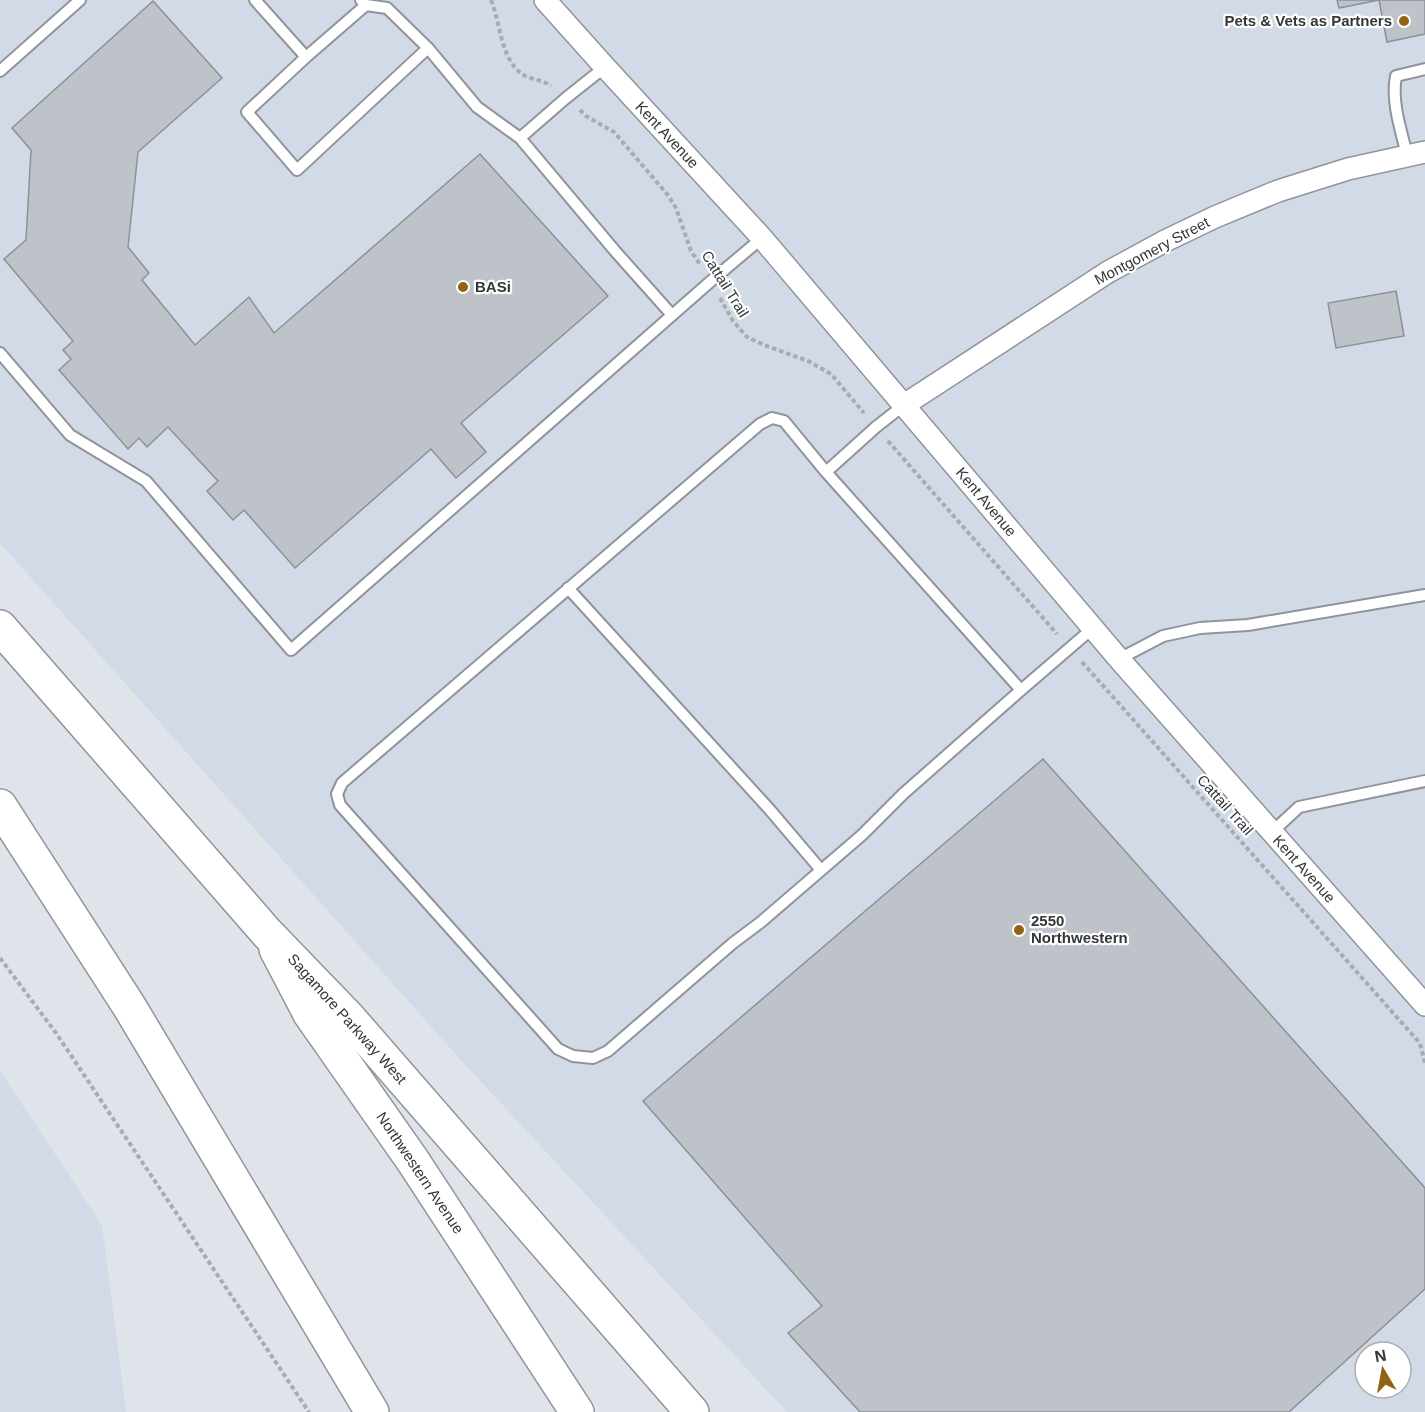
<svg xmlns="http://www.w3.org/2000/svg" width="1425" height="1412" viewBox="0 0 1425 1412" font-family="Helvetica,sans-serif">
	<rect width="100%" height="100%" fill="#dfe4ea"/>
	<!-- built -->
	<path fill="#d1dae6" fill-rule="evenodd" d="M0 0H1425V1412H787L460 1059 0 543ZM1365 1352H1401V1388H1365Z
		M0 1071 102 1225 126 1412H0Z"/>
	<!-- building -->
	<path fill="#bec2c9" stroke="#8d9197" stroke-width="1.5" d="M1337 0H1425V34L1387 42 1379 0 1339 8Z
		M153 1 222 78 138 152 128 247 149 273 142 280 195 345 249 297 274 333 480 154 608 296 461 423 486 452 456 478 431 449 295 568 244 510 233 520 207 491 218 481 168 427 147 447 139 438 128 449 59 370 71 359 63 350 73 341 4 259 26 240 31 150 12 128Z
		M1396 291 1404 336 1336 348 1328 303Z
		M1043 759 1425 1188V1289L1289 1412H860L788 1333 822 1306 643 1101Z"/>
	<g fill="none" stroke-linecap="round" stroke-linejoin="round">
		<defs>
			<path id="lane" d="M255 0 306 57 247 112 297 170 428 48
				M361 0 366 5 387 8 428 48 477 107 520 138 615 251 672 315
				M306 57 366 5
				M0 71 80 0
				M520 138 566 98 605 67
				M1407 155C1401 130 1391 102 1396 76L1425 69
				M0 353 70 435 146 481 291 650 711 281 762 238
				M904 405 876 427 826 472 1021 690 1093 628
				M826 472 784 421 772 418 760 424 342 783 337 794 340 805 558 1049 573 1056 593 1058 608 1051 733 943 761 922 862 835 903 794 1021 690
				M568 588 770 810 821 870
				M1119 659 1163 636 1200 628 1248 625 1425 595
				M1272 832 1299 807 1425 781"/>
			<path id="street" d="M545 0 605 67 762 238 1119 659 1425 1005
				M904 405 1108 272 1165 241 1215 217 1278 191 1348 169 1425 152"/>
			<path id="primary" d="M276 949 310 1014 413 1161 577 1412"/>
			<path id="highway" d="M0 627 267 933 349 1018 692 1412
				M0 806 129 1006 372 1412"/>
		</defs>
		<!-- lane casing -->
		<use href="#lane" stroke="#90949a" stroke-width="14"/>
		<!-- street casing -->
		<use href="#street" stroke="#90949a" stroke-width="24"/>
		<!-- primary casing -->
		<use href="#primary" stroke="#90949a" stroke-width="36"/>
		<!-- highway casing -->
		<use href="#highway" stroke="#90949a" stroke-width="36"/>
		<!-- path -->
		<path stroke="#a8acb1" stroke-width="4" stroke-dasharray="4.5 3" stroke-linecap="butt" d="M491 0C501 24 500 61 525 76 534 80 543 80 551 86
			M580 110 586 116 614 132 667 194 676 208 691 251 701 266
			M720 298 733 321 747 337 764 345 808 361 831 374 864 413
			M888 441 1057 634
			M1082 662 1418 1041 1421 1047 1425 1063
			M0 958 56 1033 309 1412"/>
		<!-- lane -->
		<use href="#lane" stroke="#fff" stroke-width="10"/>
		<!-- street -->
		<use href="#street" stroke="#fff" stroke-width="21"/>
		<!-- primary -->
		<use href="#primary" stroke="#fff" stroke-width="33"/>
		<!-- highway -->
		<use href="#highway" stroke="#fff" stroke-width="33"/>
	</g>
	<!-- markers -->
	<g fill="#926310" stroke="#fff" stroke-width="2">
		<circle cx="1404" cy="21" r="6"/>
		<circle cx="463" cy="287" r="6"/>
		<circle cx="1019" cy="930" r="6"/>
	</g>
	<g text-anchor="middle" stroke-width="4.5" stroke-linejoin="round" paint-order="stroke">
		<!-- poi labels -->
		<g font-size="15" font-weight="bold" fill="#343638" stroke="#fff" text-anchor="start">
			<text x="1392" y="26" text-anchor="end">Pets &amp; Vets as Partners</text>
			<text x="475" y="292">BASi</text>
			<text x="1031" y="926">2550<tspan x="1031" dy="17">Northwestern</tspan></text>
		</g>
		<!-- street labels -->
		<g font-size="15" fill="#343638" stroke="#fff">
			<text transform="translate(667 135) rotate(47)" y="5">Kent Avenue</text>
			<text transform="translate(1152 251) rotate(-28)" y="5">Montgomery Street</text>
			<text transform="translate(725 284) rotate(58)" y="5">Cattail Trail</text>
			<text transform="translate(986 502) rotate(50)" y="5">Kent Avenue</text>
			<text transform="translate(1225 805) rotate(48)" y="5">Cattail Trail</text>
			<text transform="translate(1304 869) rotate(48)" y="5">Kent Avenue</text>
			<text transform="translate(347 1019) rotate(48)" y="5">Sagamore Parkway West</text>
			<text transform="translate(420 1173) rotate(56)" y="5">Northwestern Avenue</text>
		</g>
	</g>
	<!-- north arrow -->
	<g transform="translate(1383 1370) rotate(350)"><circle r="28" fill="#ffffff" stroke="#aeafaf" stroke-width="1.5"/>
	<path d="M0-4.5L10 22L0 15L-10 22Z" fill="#926310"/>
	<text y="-9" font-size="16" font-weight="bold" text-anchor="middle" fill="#343638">N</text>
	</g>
</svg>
